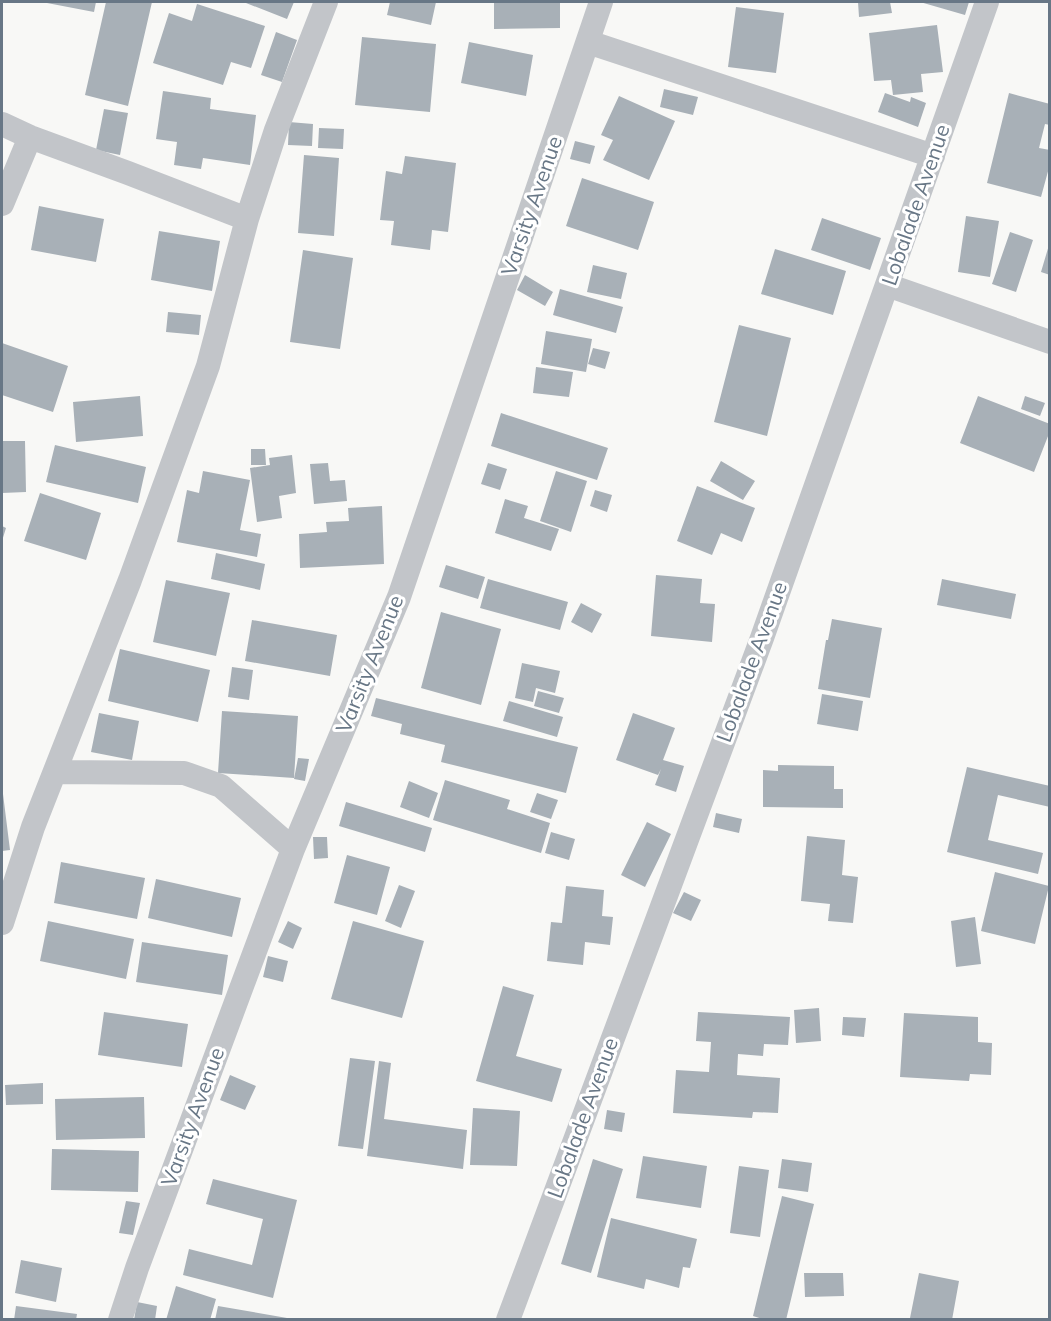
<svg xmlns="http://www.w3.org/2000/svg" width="1051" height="1321" viewBox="0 0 1051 1321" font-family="Mulish,sans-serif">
	<rect width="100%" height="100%" fill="#f8f8f6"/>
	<!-- building -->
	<path fill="#a8b0b7" d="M48 2H96L94 12 47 3Z
		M106 2H152L128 106 85 95Z
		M247 2H294L287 19 246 3Z
		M390 2H436L431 25 387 15Z
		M494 2H560V28L494 29Z
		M858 2H890L892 13 859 17Z
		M920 2H969L965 15Z
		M197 4 265 26 251 68 231 62 223 85 153 63 169 13 192 21Z
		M736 7 784 13 776 73 728 67Z
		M937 25 943 72 921 74 923 92 893 95 891 80 874 81 869 33Z
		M276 32 297 40 282 82 261 75Z
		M362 37 436 44 430 112 355 105Z
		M469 42 533 55 526 96 461 83Z
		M664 89 698 97 693 115 660 107Z
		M163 91 211 98 210 109 256 115 250 165 203 158 201 169 174 165 177 142 156 139Z
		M885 93 910 102 911 97 926 103 918 127 878 112Z
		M1009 93 1050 104V125L1045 124 1039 148 1050 150V164L1041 197 987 183Z
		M619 96 675 121 649 180 603 160 613 140 601 135Z
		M104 109 128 113 120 155 96 150Z
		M289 122 313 124 312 146 288 145Z
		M319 128 344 129 343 149 318 148Z
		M575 141 595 146 590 164 570 159Z
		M304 155 339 158 334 236 298 233Z
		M405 156 456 163 448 232 432 230 430 250 391 245 394 221 380 220 386 171 402 174Z
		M582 178 654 202 638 250 566 226Z
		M39 206 104 219 96 262 31 250Z
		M966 216 999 221 990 277 958 272Z
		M822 218 881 238 870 270 811 250Z
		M159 231 220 241 212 291 151 280Z
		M1010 232 1033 240 1016 292 992 284Z
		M1049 245H1050V275L1041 272Z
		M775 249 846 271 833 315 761 294Z
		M303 250 353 258 340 349 290 342Z
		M593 265 627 273 621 299 587 292Z
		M525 275 553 292 545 306 517 290Z
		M560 289 623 307 616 333 553 315Z
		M168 312 201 315 199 335 166 332Z
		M739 325 791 338 767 436 714 422Z
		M546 331 592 339 586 372 541 364Z
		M2 343 68 366 53 412 2 395Z
		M593 348 610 352 605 369 588 364Z
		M536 367 573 372 569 397 533 393Z
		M140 396 143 436 76 442 73 402Z
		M978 396 1050 424V431L1034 472 960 443Z
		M1025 396 1045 403 1040 416 1021 409Z
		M501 413 608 448 597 480 491 446Z
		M2 441H25L26 492 2 493Z
		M55 445 146 467 138 503 46 482Z
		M251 449H265L266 465H251Z
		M292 455 296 493 279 496 282 518 257 522 250 468 270 465 269 458Z
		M721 461 755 481 743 500 710 481Z
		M328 463 330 481 345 480 347 501 314 504 310 464Z
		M488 463 507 469 500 490 481 484Z
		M203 471 250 480 240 530 261 534 257 557 177 542 187 490 199 493Z
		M556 471 587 481 571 532 540 521Z
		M697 486 755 508 742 542 721 533 712 555 677 541Z
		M595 490 612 495 607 512 590 506Z
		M40 493 101 513 86 560 24 541Z
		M505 499 528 506 524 518 559 529 551 551 495 533Z
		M382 506 384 564 300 568 299 534 327 532 326 522 349 521 348 508Z
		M2 526 6 528 2 541Z
		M216 553 265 564 260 590 211 579Z
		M446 565 485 577 478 599 439 587Z
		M656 575 702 579 700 603 715 604 712 642 651 636Z
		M488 579 568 602 560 630 480 608Z
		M942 579 1016 594 1011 619 937 605Z
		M166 580 230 593 216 656 153 642Z
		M581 603 602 614 592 633 571 622Z
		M441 612 501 629 481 705 421 688Z
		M832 619 882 628 870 698 818 689 826 640H828Z
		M252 620 337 635 330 676 245 661Z
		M120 649 210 670 198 722 108 701Z
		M522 663 560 671 555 693 536 688 533 702 515 698Z
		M232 667 253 670 249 700 228 697Z
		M538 691 564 698 559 713 534 706Z
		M822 694 863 701 858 731 817 724Z
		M376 698 578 747 566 793 441 762 445 745 400 734 402 724 371 716Z
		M509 701 563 717 557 737 503 721Z
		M222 711 298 716 294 778 218 773Z
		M99 713 139 721 132 760 91 752Z
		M633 713 675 728 663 760 684 766 676 792 655 785 661 769 658 775 616 760Z
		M298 758 309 759 305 781 294 779Z
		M778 765 834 766V789H843V808L763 807V770L778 771Z
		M967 767 1050 786V807L998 795 988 840 1043 853 1038 874 947 852Z
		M445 780 510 800 507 809 550 823 541 853 433 820Z
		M409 781 438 793 429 818 400 807Z
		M537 793 558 800 551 819 530 812Z
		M2 794H3L10 850 2 851Z
		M346 802 432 828 425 852 339 826Z
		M716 813 742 819 739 833 713 827Z
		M647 822 671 834 645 887 621 875Z
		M551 832 575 839 569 860 545 853Z
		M807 836 845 840 842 875 858 877 853 923 828 921 830 904 801 901Z
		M313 837H327L328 858 314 859Z
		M347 855 390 867 377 915 334 903Z
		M61 862 145 878 137 919 54 903Z
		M995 872 1049 886 1035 944 981 931Z
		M156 879 241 898 232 937 148 918Z
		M399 885 415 891 401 928 385 921Z
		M566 886 604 890 602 916 613 917 610 945 585 942 583 965 547 961 551 922 562 923Z
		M684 892 701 900 691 921 673 913Z
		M975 917 981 964 956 967 951 921Z
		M48 921 134 939 126 979 40 961Z
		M288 921 302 928 293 949 278 942Z
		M353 921 424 941 402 1018 331 999Z
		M142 942 228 955 222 995 136 982Z
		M268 956 288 961 283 982 263 977Z
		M503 986 534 995 516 1056 562 1069 552 1102 476 1081Z
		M819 1008 821 1041 796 1043 794 1010Z
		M104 1012 188 1024 182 1067 98 1055Z
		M698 1012 790 1017 788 1045 764 1044 763 1056 738 1054 737 1075 780 1078 778 1113 753 1112 752 1118 673 1113 676 1070 709 1072 711 1042 696 1041Z
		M904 1013 978 1017V1042L992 1043 991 1075 970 1074 969 1081 900 1077Z
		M843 1017 866 1018 864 1037 842 1035Z
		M350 1058 375 1061 363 1149 338 1146Z
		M379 1061 391 1063 384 1119 467 1130 463 1169 367 1156Z
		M230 1075 256 1086 245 1110 220 1100Z
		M43 1083V1104L6 1105 5 1085Z
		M144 1097 145 1138 56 1140 55 1099Z
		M473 1108 520 1111 517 1166 470 1165Z
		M607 1110 625 1113 622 1132 604 1129Z
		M52 1149 139 1151 138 1192 51 1190Z
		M643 1156 707 1166 701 1208 636 1198Z
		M593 1159 623 1169 591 1273 561 1264Z
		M782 1159 812 1163 808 1192 778 1188Z
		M739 1166 769 1170 760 1237 730 1233Z
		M213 1179 297 1200 273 1298 183 1275 189 1249 252 1265 263 1219 206 1204Z
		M782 1196 814 1204 786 1320H766L753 1316Z
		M126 1201 140 1203 133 1235 119 1233Z
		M611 1218 697 1239 690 1268 683 1267 679 1288 646 1279 644 1289 597 1277Z
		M21 1260 62 1268 56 1302 15 1293Z
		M804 1273H843L844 1296 805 1297Z
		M919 1273 959 1281 952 1320H918L910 1318Z
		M176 1286 216 1299 210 1320H166Z
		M137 1302 157 1306 155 1320H134Z
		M16 1306 77 1314 76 1320H14Z
		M218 1306 287 1318V1320H215Z"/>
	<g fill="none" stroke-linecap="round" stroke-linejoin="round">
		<!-- minor -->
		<path stroke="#c2c5c9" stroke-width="24" d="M588 42 933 156
			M2 124 30 137 128 173 247 219
			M2 204 30 137
			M887 285 1050 342
			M56 772 184 773 221 786 293 849
			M2 923 33 827 130 580 208 366 247 219 276 130 326 2
			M120 1320 137 1268 293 849 399 597 601 2
			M508 1320 762 638 987 2"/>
	</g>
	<g text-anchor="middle" stroke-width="6" stroke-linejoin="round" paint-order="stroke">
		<!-- street labels -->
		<g font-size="21" fill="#687786" stroke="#fff">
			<text transform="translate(916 205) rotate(-71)" y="7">Lobalade Avenue</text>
			<text transform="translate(532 206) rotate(-71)" y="7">Varsity Avenue</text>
			<text transform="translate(752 662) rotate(-70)" y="7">Lobalade Avenue</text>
			<text transform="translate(370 664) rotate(-68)" y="7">Varsity Avenue</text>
			<text transform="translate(193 1117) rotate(-70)" y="7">Varsity Avenue</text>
			<text transform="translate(583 1118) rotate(-70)" y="7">Lobalade Avenue</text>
		</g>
	</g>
	<!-- border -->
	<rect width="1051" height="1321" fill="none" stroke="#687786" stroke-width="6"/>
</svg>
